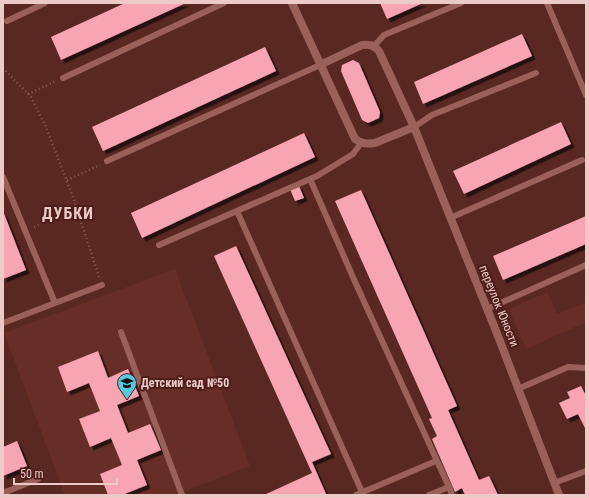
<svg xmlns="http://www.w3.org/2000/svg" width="589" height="498" viewBox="0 0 589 498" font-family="'Roboto Condensed',sans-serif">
	<defs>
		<filter id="shadow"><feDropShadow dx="3.5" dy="3.5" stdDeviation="0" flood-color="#0009"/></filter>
	</defs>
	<rect width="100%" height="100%" fill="#5a2823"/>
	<!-- built -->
	<path fill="#672d27" d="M175 269 250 466 174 495H65L4 333Z
		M547 292 557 314 586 302V322L526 349 509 309Z"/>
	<!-- building -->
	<path fill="#f7a4b3" filter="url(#shadow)" d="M125 3H186L61 60 51 37Z
		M380 3H423L387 19Z
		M522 34 532 56 423 104 414 82Z
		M265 47 276 71 103 151 92 127Z
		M353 60 359 63 380 112 379 118 368 123 362 120 341 71 342 65Z
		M561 122 571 144 464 194 453 171Z
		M304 133 315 157 142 238 131 213Z
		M299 186 304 198 295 201 290 189Z
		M361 190 457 406 448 410 479 480 489 476 498 495H465L462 488 455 492 432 439 437 436 429 419 432 418 335 201Z
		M3 211 26 270 3 279Z
		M586 216V244L503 280 493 256Z
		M236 246 331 454 312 462 326 494 323 495H264L312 473 214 256Z
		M98 351 108 378 128 369 139 396 117 405 128 433 150 424 161 450 137 460 147 485 122 495H108L100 474 122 465 111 438 90 447 79 419 100 411 89 383 67 392 58 367Z
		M581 386 586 396V427L585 428 578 414 567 419 559 403 570 398 567 392Z
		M17 441 27 466 3 476V447Z"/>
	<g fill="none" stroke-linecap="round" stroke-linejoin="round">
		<!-- path -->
		<path stroke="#885c57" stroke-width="2.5" stroke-dasharray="1 3" stroke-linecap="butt" d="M3 68 31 97 45 125 73 197 99 277
			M28 94 56 81
			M67 180 100 165
			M34 227 76 206"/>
		<!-- service -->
		<path stroke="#9a615a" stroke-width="6" d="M547 3 586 95
			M7 21 45 3
			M374 46 384 35 461 3
			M63 78 224 3
			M414 127 432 115 536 73
			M107 161 320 65
			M3 177 55 303
			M310 179 356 284 449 487
			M237 211 362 492
			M450 218 582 160
			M159 245 317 176 353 154 361 143
			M487 309 586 265
			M3 323 102 285
			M121 332 182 495
			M518 389 568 367 586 368
			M554 483 586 471
			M3 493 38 479
			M356 495 436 461
			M429 495 449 487 452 495"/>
		<!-- minor -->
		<path stroke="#9a615a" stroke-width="8" d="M292 3 355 139C362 144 367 144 375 143L414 127
			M320 65 362 45C370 44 373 45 379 51L414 127 498 336 559 495"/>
	</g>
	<!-- icons -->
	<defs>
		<symbol id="school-pin" viewBox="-11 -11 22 30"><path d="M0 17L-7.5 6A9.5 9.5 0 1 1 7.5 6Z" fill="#53cbdb" stroke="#4e1d19"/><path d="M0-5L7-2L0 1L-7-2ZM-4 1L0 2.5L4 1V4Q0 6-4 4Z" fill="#111"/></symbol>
	</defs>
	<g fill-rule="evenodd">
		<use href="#school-pin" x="116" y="372" width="22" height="30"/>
	</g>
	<g text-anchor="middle" stroke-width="4" stroke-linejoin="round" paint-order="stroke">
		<!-- street labels -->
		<g font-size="12" fill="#eccbc7" stroke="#4e1d19">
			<text transform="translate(499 306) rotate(68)" y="4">переулок Юности</text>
		</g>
		<!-- poi labels -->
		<g font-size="12" font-weight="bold" fill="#eccbc7" stroke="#4e1d19" text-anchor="start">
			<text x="141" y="387">Детский сад №50</text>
		</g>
		<!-- district labels -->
		<g font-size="16" font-weight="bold" letter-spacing="1" fill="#eccbc7" stroke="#4e1d19">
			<text x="68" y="219">ДУБКИ</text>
		</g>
	</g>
	<!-- border -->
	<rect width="589" height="498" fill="none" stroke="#eccbc7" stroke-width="8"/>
	<!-- scale -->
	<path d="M14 478v6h103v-6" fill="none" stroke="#eccbc7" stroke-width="2"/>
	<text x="20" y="478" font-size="12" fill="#eccbc7" stroke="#4e1d19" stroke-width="3" paint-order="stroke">50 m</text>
</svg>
